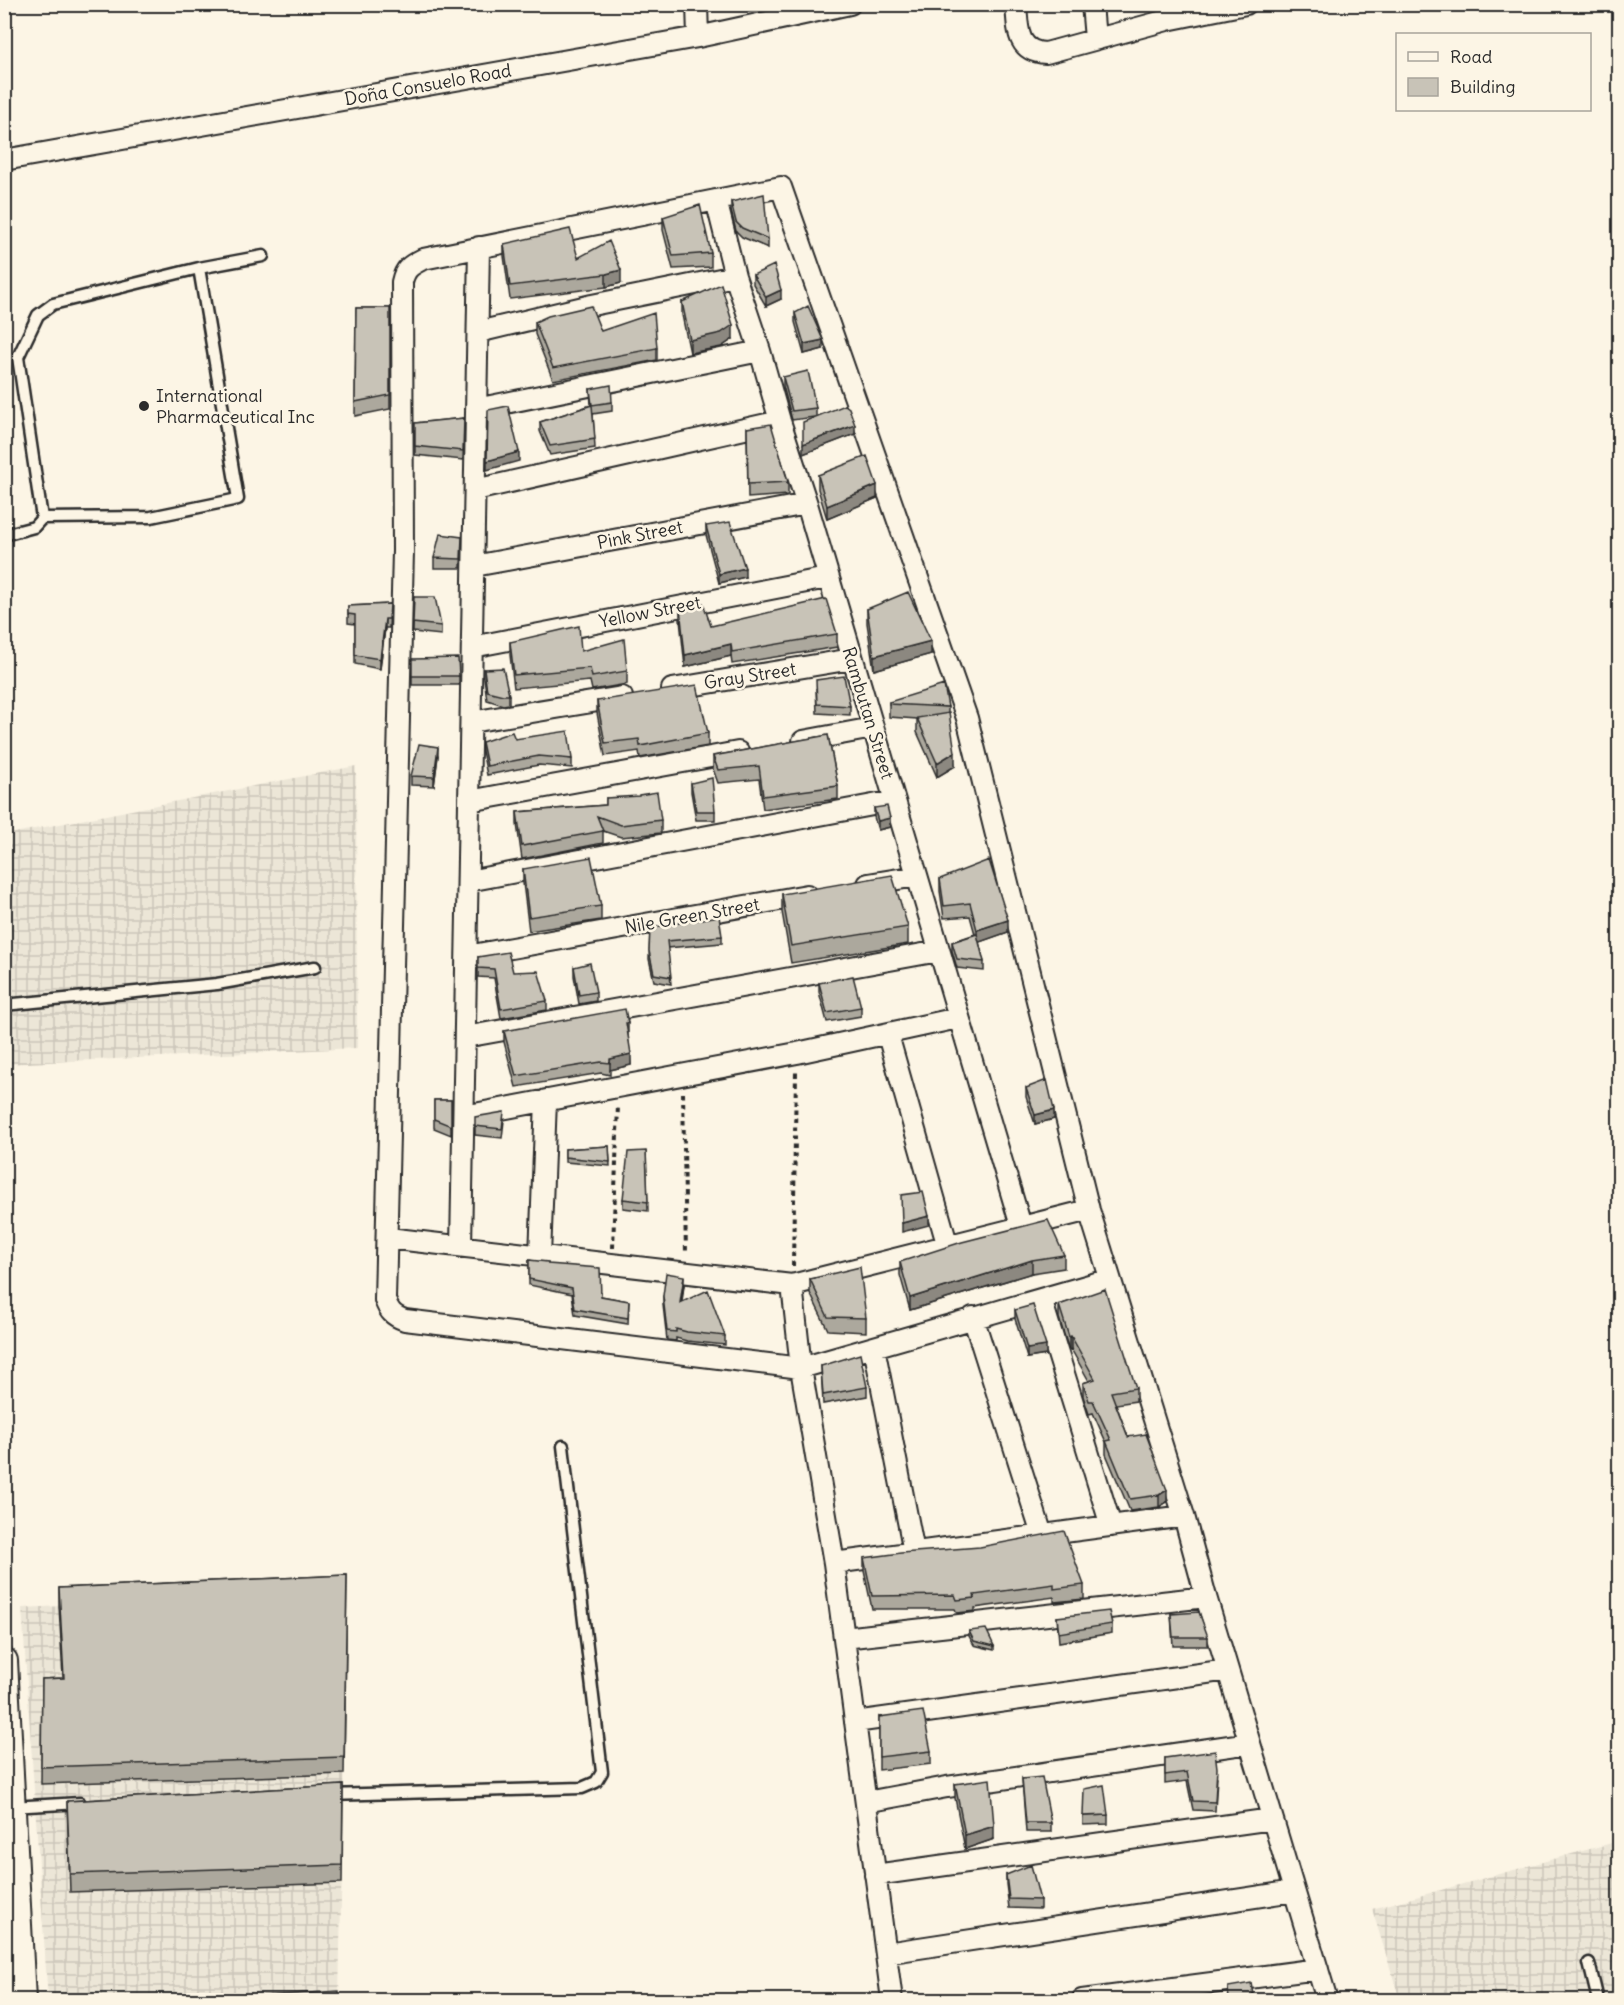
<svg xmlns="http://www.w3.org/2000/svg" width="1624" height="2005" viewBox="0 0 1624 2005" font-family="Delius,sans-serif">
	<defs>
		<pattern id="industrial-grid" width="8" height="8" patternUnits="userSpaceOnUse" patternTransform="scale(1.5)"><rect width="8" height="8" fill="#ece6d7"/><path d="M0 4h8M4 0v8" fill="none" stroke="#cbc5b9"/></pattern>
	</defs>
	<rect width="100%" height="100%" fill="#fcf5e5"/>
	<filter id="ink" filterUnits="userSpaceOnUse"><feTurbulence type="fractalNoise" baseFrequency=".0167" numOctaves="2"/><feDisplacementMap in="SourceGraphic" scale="12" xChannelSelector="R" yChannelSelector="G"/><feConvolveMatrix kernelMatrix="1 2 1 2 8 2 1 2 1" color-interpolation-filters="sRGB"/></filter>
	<g filter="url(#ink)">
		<!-- industrial -->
		<path fill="url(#industrial-grid)" d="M356 766 357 1048 5 1064 4 835Z
			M347 1592 339 2000H48L22 1608Z
			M1619 1841V2000H1400L1372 1909Z
			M4 1931H5L9 2000H5Z"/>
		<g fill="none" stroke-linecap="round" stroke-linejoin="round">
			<defs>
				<path id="service" d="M42 518 151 517 238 499 199 268
					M4 535 34 527 42 518 18 357 38 315 53 304 199 268 263 256
					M4 1005 217 984 315 967
					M329 1795 582 1788 596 1782 602 1772 563 1446
					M11 1807 80 1803
					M1589 1963 1598 2000"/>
				<path id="minor" d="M697 4 698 37
					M1016 4C1018 28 1016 52 1046 53L1167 20 1246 4
					M1092 4 1095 39
					M4 160 698 37 850 4
					M716 200 735 276 760 351 780 421 807 504 1021 1226
					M478 332 592 305 735 276
					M476 409 760 351
					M475 490 780 421
					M474 566 807 504
					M472 647 827 578
					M672 689 852 659
					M471 722 622 697
					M803 741 873 728
					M469 801 738 752
					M468 881 894 801
					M868 884 917 876
					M467 956 807 895
					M888 1035 948 1247
					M465 1037 939 951
					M464 1116 797 1053 958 1018
					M388 1238 792 1285 1089 1210
					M461 1247 479 247
					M540 1256 546 1100
					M1110 1279 801 1368 405 1320C393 1316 389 1311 385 1300L403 551 402 282C405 268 411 265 423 259L781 187 967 718 1089 1210 1184 1516 1206 1597 1327 2000
					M792 1285 801 1368 834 1563 892 2000
					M1041 1299 1111 1526
					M973 1317 1042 1535
					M874 1347 914 1552
					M834 1563 1184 1516
					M844 1638 1206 1597
					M855 1722 1228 1670
					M866 1802 947 1787 1250 1743
					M875 1875 1272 1819
					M886 1953 1294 1891
					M1082 2000 1318 1969"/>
				<path id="tertiary" d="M4 1661 22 2000"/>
			</defs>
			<!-- service casing -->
			<use href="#service" stroke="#2b2b2b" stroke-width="15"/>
			<!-- minor casing -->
			<use href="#minor" stroke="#2b2b2b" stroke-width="24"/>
			<!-- tertiary casing -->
			<use href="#tertiary" stroke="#2b2b2b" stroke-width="30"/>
			<!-- path -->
			<path stroke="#2b2b2b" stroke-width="4" stroke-dasharray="4.5 4.5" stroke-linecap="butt" d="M683 1093 686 1254
				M613 1248 618 1105
				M793 1266 796 1072"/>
			<!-- service -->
			<use href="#service" stroke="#fcf5e5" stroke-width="10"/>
			<!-- minor -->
			<use href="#minor" stroke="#fcf5e5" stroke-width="20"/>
			<!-- tertiary -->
			<use href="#tertiary" stroke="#fcf5e5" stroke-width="26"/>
		</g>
		<!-- wall -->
		<path fill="#aca89d" stroke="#2b2b2b" stroke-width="1.5" d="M731 202 768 239V248L742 237 736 231 731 211Z
			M663 217 711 253V267L673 269 663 230Z
			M504 244 578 258 621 283 606 287 510 299 504 256Z
			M753 275 781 299 766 306 753 284Z
			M682 302 733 339 721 347 690 353 682 315Z
			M356 308H390V409L355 416Z
			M795 313 823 349 804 354 795 322Z
			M535 322 601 331 657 348V360L553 380 535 334Z
			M783 377 816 408V417L855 434 803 454 815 417 792 420 783 386Z
			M590 389 612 402V411L593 414 595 448 550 455 540 431V422L591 405Z
			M464 418 463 460 415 455V423Z
			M747 428 788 482V495L748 498Z
			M818 475 877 498 827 519 818 489Z
			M706 526 745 577 719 583 706 535Z
			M462 537 461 568H434V558Z
			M414 597 441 626V635L413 632Z
			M390 604 389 628H385L380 669 355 664V624L348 623V606Z
			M680 608 711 626 837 634V647L732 664 731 656 685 667 680 620Z
			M867 609 931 654 874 670 867 623Z
			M510 642 581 651 627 671V684L592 690 590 681 514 688 510 655Z
			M412 659 459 676V685H412Z
			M484 669 509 695V704L503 705 487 700 484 678Z
			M816 689 850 706V715L817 713Z
			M597 701 708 733V746L640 758 639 751 605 756 597 713Z
			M889 702 948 707V714L955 766 937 777 917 732V719L889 717Z
			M828 735 838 786V799L763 809 759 779 718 783 713 769V756Z
			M482 742 572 759V768L539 765 487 775 482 751Z
			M438 756 434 786 411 785V776Z
			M691 783 715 811V820H696L691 792Z
			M606 798 661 820V833L621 837 603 831V843L522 859 517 824V812L606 805Z
			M874 808 890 827 878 830 874 817Z
			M523 869 601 906V920L529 931 523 883Z
			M940 879 1008 932 979 942 984 962V971L957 968 952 951V942L975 934 970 916 944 918 940 891Z
			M782 894 908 927V944L791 963 782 912Z
			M650 928 722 936V943L667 948 671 984 654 981 649 959Z
			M478 957 547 1001V1010L501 1018 494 978 478 977Z
			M574 967 596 992V1001L579 1004 574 976Z
			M819 983 861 1007V1016L827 1022 819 992Z
			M628 1023V1034L631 1065 610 1070V1075L601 1073 516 1087 504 1042V1031Z
			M1026 1088 1054 1119 1035 1124 1026 1097Z
			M434 1100H451V1135L434 1128Z
			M504 1121 502 1138 475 1135V1126Z
			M609 1146 610 1166 565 1162V1149Z
			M646 1151 648 1211 623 1208V1199Z
			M1064 1255V1268L1032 1273 910 1310 900 1275V1262Z
			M529 1260 548 1264 601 1296 629 1301 628 1324 575 1315 572 1294 529 1285Z
			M810 1279 866 1318V1332L828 1330 810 1293Z
			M684 1285 682 1302 725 1336V1345L687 1341 676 1338V1341L667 1340 663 1305V1296Z
			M1059 1305 1136 1388V1401L1116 1404 1128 1437 1167 1502 1159 1507 1130 1511 1106 1454V1442L1093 1413 1089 1414 1083 1396V1383L1089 1381 1071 1349 1069 1350 1059 1318Z
			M1015 1310 1046 1355 1027 1358 1015 1319Z
			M821 1366 867 1387V1396L823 1404Z
			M864 1558 1084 1585V1599L1054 1602V1597L975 1608V1611L957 1613 955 1609H872L864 1571Z
			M347 1575 344 1774 41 1784 42 1679 63 1678 59 1606V1588Z
			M1171 1614 1208 1637V1646H1173Z
			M1057 1617 1112 1624V1633L1059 1642Z
			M969 1631 994 1646V1650L974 1645 969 1636Z
			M879 1717 931 1751V1764L879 1770Z
			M1165 1758 1217 1777 1215 1811 1193 1810 1187 1781 1165 1784Z
			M1022 1779 1051 1823V1832H1026Z
			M955 1784 994 1839 965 1849 955 1798Z
			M343 1785 342 1883 70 1892 67 1801Z
			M1108 1815V1824L1083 1825V1816Z
			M1006 1875 1040 1900V1909L1009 1908 1006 1884Z"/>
		<!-- shaded-wall -->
		<path fill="#8c8880" stroke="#2b2b2b" stroke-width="1.5" d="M621 270V283L606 287V274Z
			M781 290V299L766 306V297Z
			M733 325V339L721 347 690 353V340Z
			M823 340V349L804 354V344Z
			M855 425V434L803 454V444Z
			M519 452V461L487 470V461Z
			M877 485V498L827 519V506Z
			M745 568V577L719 583V574Z
			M385 619V628L380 669V659Z
			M931 641V654L874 670V656Z
			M731 644V656L685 667V655Z
			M438 747V756L434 786V777Z
			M955 752V766L937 777V763Z
			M890 818V827L878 830V821Z
			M1008 920V932L977 943V930Z
			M631 1054V1065L610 1070V1059Z
			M1054 1110V1119L1035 1124V1115Z
			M929 1216V1225L902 1232V1223Z
			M1032 1260V1273L910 1310V1298Z
			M684 1276V1285L680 1312V1303Z
			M1071 1336V1349L1069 1350V1337Z
			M1046 1346V1355L1027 1358V1349Z
			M1167 1490V1502L1159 1507V1495Z
			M994 1826V1839L965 1849V1835Z"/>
		<!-- building -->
		<path fill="#c8c3b7" stroke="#2b2b2b" stroke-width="1.5" d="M764 194 768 239 742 228 736 222 731 202Z
			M700 205 711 253 673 256 663 217Z
			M570 229 578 258 609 241 621 270 606 274 510 286 504 244Z
			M774 265 781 290 766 297 753 275Z
			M721 284 733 325 721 333 690 340 682 302Z
			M591 306 601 331 654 313 657 348 553 368 535 322 548 316Z
			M808 306 823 340 804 344 795 313Z
			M356 308H390V395L355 402Z
			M808 371 816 408 792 411 783 377Z
			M611 385 612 402 592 405 590 389Z
			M592 405 595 439 550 446 540 422Z
			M845 405 849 408 855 425 803 444V422Z
			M508 406 519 452 487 461 488 410Z
			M464 418 463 451 415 446V423Z
			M771 424 788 482 748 484 747 428Z
			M867 456 877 485 827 506 818 475Z
			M730 522 745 568 719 574 706 526Z
			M440 534 462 537 461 559 434 558Z
			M908 592 931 641 874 656 867 609Z
			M414 597H435L441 626 413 623Z
			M826 599 837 634 732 652 731 644 685 655 680 608 703 603 711 626Z
			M390 604 389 619H385L380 659 355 655V615L348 614V606Z
			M579 626 581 651 624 639 627 671 592 677 590 668 514 675 510 642Z
			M458 658 459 676H412V659Z
			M503 668 509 695H503L487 691 484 669Z
			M844 676 850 706 817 704 816 680Z
			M697 685 708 733 640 746 639 739 605 743 597 701Z
			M944 685 948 707 889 704V702Z
			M949 713 955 752 937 763 917 718Z
			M568 731 572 759 539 756 487 766 482 742 512 732 515 739Z
			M828 735 838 786 763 796 759 766 718 770 713 756Z
			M419 744 438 747 434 777 411 776Z
			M712 778 715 811H696L691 783Z
			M657 792 661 820 621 825 597 816 603 831 522 846 517 812 606 805V798L639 796V795Z
			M887 806 890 818 878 821 874 808Z
			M591 857 601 906 529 917 523 869Z
			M989 860 1008 920 977 930 970 903 944 906 940 879Z
			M892 875 908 927 791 946 782 894Z
			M719 916 722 936 667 941 671 977 654 974 649 951 650 928Z
			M977 934 984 962 957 959 952 942Z
			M508 952 513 972 538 971 547 1001 501 1009 494 969 478 968V957Z
			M590 963 596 992 579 995 574 967Z
			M853 976 861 1007 827 1013 819 983Z
			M625 1009 628 1023H626L631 1054 610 1059V1063L601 1062 516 1076 504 1031Z
			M1047 1080 1054 1110 1035 1115 1026 1088Z
			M434 1100H451V1126L434 1119Z
			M504 1112 502 1129 475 1126V1117Z
			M609 1146 610 1162 565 1157V1149Z
			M646 1151 648 1202 623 1199 628 1152Z
			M923 1192 929 1216 902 1223 901 1195Z
			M1048 1220 1064 1255 1032 1260 910 1298 900 1262 962 1242Z
			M529 1260 548 1262V1264L600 1268 601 1296 629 1301 628 1318 575 1309 572 1288 529 1279Z
			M860 1267 866 1318 828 1317 810 1279Z
			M666 1273 684 1276 680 1303 708 1290 725 1336 687 1332 676 1329V1332L667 1331 663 1296Z
			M1105 1289 1136 1388 1111 1392 1128 1437 1146 1434 1167 1490 1159 1495 1130 1499 1106 1441 1111 1440 1093 1401H1089L1083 1383 1095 1379 1071 1336 1069 1337 1059 1305Z
			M1033 1305 1046 1346 1027 1349 1015 1310Z
			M860 1354 867 1387 823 1395 821 1366Z
			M1064 1531 1084 1585 1054 1589V1584L974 1595 975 1598 957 1600 955 1595 872 1596 864 1558 901 1553 980 1547Z
			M347 1575 344 1757 41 1767 42 1679 64 1678 59 1588Z
			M1109 1611 1112 1624 1059 1633 1057 1617Z
			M1199 1612 1208 1637H1173L1171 1614Z
			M986 1629 994 1646 974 1641 969 1631Z
			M923 1711 931 1751 879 1757V1717Z
			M1215 1751 1217 1768 1215 1802 1193 1801 1187 1772 1165 1775V1758Z
			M1042 1777 1051 1823H1026L1022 1779Z
			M990 1779 994 1826 965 1835 955 1784Z
			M343 1785 342 1865 70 1874 67 1801Z
			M1104 1785 1108 1815 1083 1816 1084 1789Z
			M1031 1865 1040 1900 1009 1899 1006 1875Z
			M1251 1983 1254 2001H1229L1228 1987Z
			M339 1991V2001H188Z
			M1198 1997V2001H1171V1999Z"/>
	</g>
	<!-- markers -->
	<circle fill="#2b2b2b" stroke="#fcf5e5" stroke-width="2" cx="144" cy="406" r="6"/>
	<g text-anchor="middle" stroke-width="5" stroke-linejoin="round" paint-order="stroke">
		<!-- street labels -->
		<g font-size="18" fill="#2b2b2b" stroke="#fcf5e5">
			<text transform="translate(428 85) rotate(-10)" y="6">Doña Consuelo Road</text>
			<text transform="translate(640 535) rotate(-11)" y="6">Pink Street</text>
			<text transform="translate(650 612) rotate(-11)" y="6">Yellow Street</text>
			<text transform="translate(750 676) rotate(-9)" y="6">Gray Street</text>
			<text transform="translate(868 713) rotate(73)" y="6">Rambutan Street</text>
			<text transform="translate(692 916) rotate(-10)" y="6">Nile Green Street</text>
		</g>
		<!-- poi labels -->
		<g font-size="18" fill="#2b2b2b" stroke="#fcf5e5" text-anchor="start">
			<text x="156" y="402">International<tspan x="156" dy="21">Pharmaceutical Inc</tspan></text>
		</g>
	</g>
	<!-- margin -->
	<rect width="1624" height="2005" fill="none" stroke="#fcf5e5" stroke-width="24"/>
	<rect x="12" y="12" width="1600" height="1981" fill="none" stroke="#2b2b2b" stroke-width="2" filter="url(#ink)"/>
	<!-- legend -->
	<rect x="1396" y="33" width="195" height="78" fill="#fcf5e5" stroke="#a8a49b" stroke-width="1.5"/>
	<rect x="1408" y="52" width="30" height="9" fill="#fcf5e5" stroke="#a8a49b" stroke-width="1.5"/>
	<text x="1450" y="63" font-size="18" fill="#2b2b2b">Road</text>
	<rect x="1408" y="78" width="30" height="18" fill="#c8c3b7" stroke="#a8a49b" stroke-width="1.5"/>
	<text x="1450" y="93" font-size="18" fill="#2b2b2b">Building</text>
</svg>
